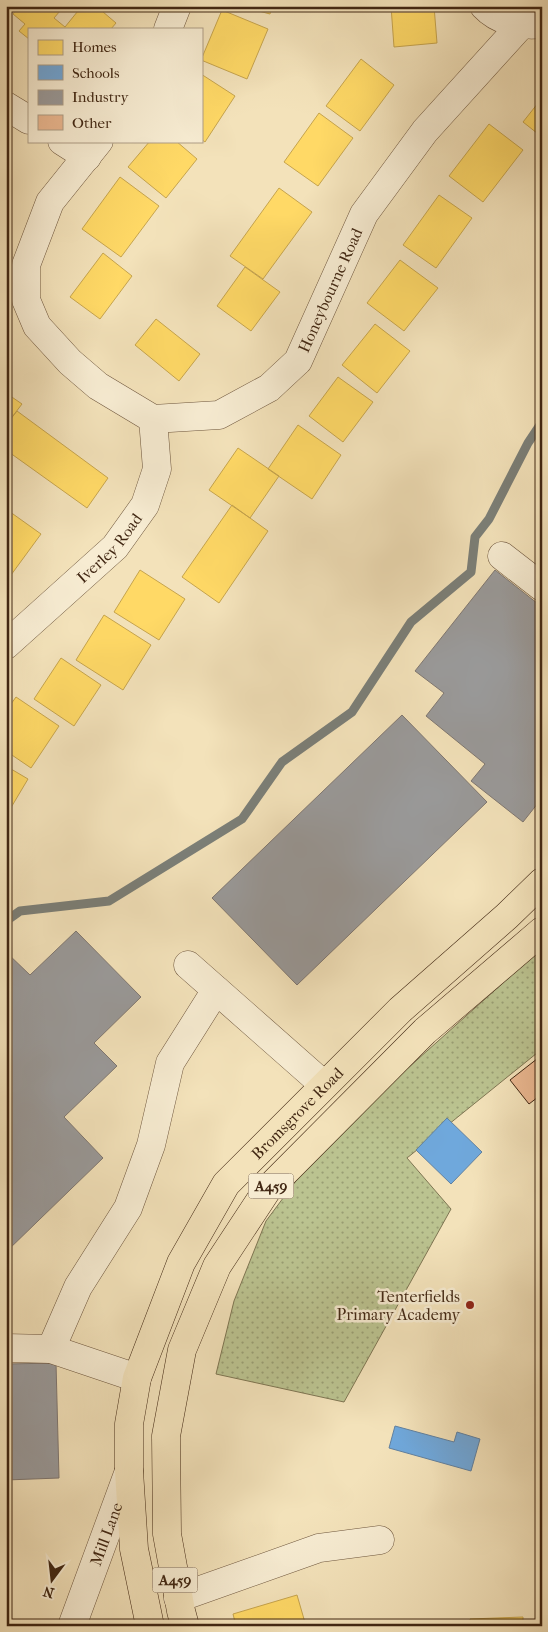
<svg xmlns="http://www.w3.org/2000/svg" width="548" height="1632" viewBox="0 0 548 1632" font-family="'IM FELL French Canon',serif">
	<defs>
		<pattern id="park-dots" width="8" height="8" patternUnits="userSpaceOnUse" patternTransform="scale(1.25)"><rect width="8" height="8" fill="#bbc390"/><path d="M2 2h.1M6 6h.1" fill="none" stroke="#9a9e74" stroke-width="1.8" stroke-linecap="round"/></pattern>
	</defs>
	<rect width="100%" height="100%" fill="#f3e2ba"/>
	<filter id="stains"><feTurbulence type="fractalNoise" baseFrequency=".004" numOctaves="4"/><feColorMatrix values="0 0 0 0 .2 0 0 0 0 .09 0 0 0 0 .02 0 0 0 .5 -.17"/></filter>
	<radialGradient id="worn" r=".72"><stop offset=".6" stop-color="#630" stop-opacity="0"/><stop offset="1" stop-color="#630" stop-opacity=".3"/></radialGradient>
	<!-- park -->
	<path fill="url(#park-dots)" stroke="#7e7552" d="M542 948V1049L407 1158 451 1209 344 1402 216 1374 234 1301 266 1221 310 1162 370 1102Z"/>
	<!-- homes -->
	<path fill="#ffd966" stroke="#c6a44d" d="M19 6H54L60 11 54 18 65 27 82 6H96L116 23 111 29H29V39L19 31 25 24 13 14Z
		M240 6H272L270 14Z
		M391 6H434L437 43 394 47Z
		M222 10 268 29 247 79 201 60Z
		M361 59 394 85 360 131 326 106Z
		M201 74 235 96 205 142 201 139Z
		M542 98V137L523 122Z
		M319 113 353 138 318 186 284 162Z
		M489 124 523 150 483 202 449 176Z
		M150 141H176L197 159 166 198 128 167Z
		M120 177 159 206 121 257 82 229Z
		M279 188 312 212 263 279 230 256Z
		M439 195 472 218 436 268 403 245Z
		M103 253 132 276 100 319 70 297Z
		M400 260 438 288 404 331 367 303Z
		M245 267 280 292 251 331 217 306Z
		M156 319 200 354 179 381 135 345Z
		M375 324 410 351 377 393 342 365Z
		M338 377 373 402 343 442 309 416Z
		M6 393 22 404 6 425Z
		M17 411 108 478 87 508 6 450V425Z
		M298 425 341 455 312 499 268 469Z
		M238 448 279 476 250 518 209 490Z
		M232 505 268 531 219 603 182 577Z
		M6 509 41 534 11 575 6 571Z
		M140 570 185 599 159 640 114 612Z
		M104 615 151 645 123 690 76 660Z
		M61 658 101 685 74 726 34 699Z
		M16 697 59 726 31 768 6 751V711Z
		M6 766 28 779 6 816Z
		M297 1595 306 1626H236L233 1614Z
		M523 1617V1626H471L470 1619Z"/>
	<!-- schools -->
	<path fill="#6fa8dc" stroke="#6181a0" d="M447 1118 482 1152 451 1184 416 1150Z
		M395 1426 454 1442 457 1432 480 1439 471 1471 389 1448Z"/>
	<!-- industry -->
	<path fill="#999" stroke="#7f7771" d="M495 570 542 607V798L523 822 471 781 485 764 426 716 444 693 415 671Z
		M402 715 487 802 297 985 212 898Z
		M76 931 141 997 94 1043 117 1066 64 1117 103 1158 6 1252V952L30 975Z
		M56 1363 59 1478 6 1480V1364Z"/>
	<g fill="none" stroke-linecap="round" stroke-linejoin="round">
		<!-- stream -->
		<path stroke="#7b7f78" stroke-width="9" d="M6 921 20 911 109 901 242 819 282 762 352 712 411 622 471 572 475 537 489 519 528 443 542 422"/>
	</g>
	<!-- building -->
	<path fill="#eab790" stroke="#412713" d="M542 1055V1094L529 1104 510 1080Z"/>
	<g fill="none" stroke-linecap="round" stroke-linejoin="round">
		<defs>
			<g id="minor">
				<path d="M484 6C498 21 522 27 542 24"/>
				<path d="M168 29 177 6"/>
				<path d="M6 106 29 120"/>
				<path d="M62 141 87 157"/>
				<path id="s1" d="M99 141 50 202 26 265V300L37 326 70 362 98 386 153 419 219 415 269 388 298 361 364 214 425 131 521 25"/>
				<path d="M502 556 542 587"/>
				<path id="s2" d="M6 645 115 547 145 505 157 469 153 419"/>
				<path d="M188 965 324 1085"/>
				<path d="M6 1348 51 1349 137 1378"/>
				<path d="M51 1349 78 1287 128 1208 151 1145 170 1063 216 990"/>
				<path d="M178 1598 319 1548 380 1540"/>
				<path id="s3" d="M72 1626 129 1471"/>
			</g>
			<g id="major">
				<path id="s4" d="M150 1626 134 1549 129 1471V1424L137 1378 181 1263 226 1184 400 1010 507 916 542 882"/>
				<path d="M185 1626 181 1611 167 1534 166 1436 182 1350 217 1266 267 1190 425 1031 542 931"/>
			</g>
		</defs>
		<!-- minor casing -->
		<use href="#minor" stroke="#6e563d" stroke-width="29"/>
		<!-- major casing -->
		<use href="#major" stroke="#412713" stroke-width="29"/>
		<!-- minor -->
		<use href="#minor" stroke="#f7ecd2" stroke-width="28"/>
		<!-- major -->
		<use href="#major" stroke="#f3e2ba" stroke-width="28"/>
	</g>
	<!-- markers -->
	<circle fill="#8f2418" stroke="#f7ecd2" stroke-width="2" cx="470" cy="1305" r="5"/>
	<g text-anchor="middle" stroke-width="5" stroke-linejoin="round" paint-order="stroke">
		<!-- shield labels -->
		<g fill="#f7ecd2" stroke="#78624c" stroke-width="1">
			<rect x="248.5" y="1173.5" width="45" height="25" rx="4"/>
			<rect x="152.5" y="1567.5" width="45" height="25" rx="4"/>
		</g>
		<g font-size="15" font-weight="bold" fill="#412713">
			<text x="271" y="1191">A459</text>
			<text x="175" y="1585">A459</text>
		</g>
		<!-- street labels -->
		<g font-size="16" fill="#412713" stroke="#f7ecd2">
			<text dy="6" stroke="none"><textPath href="#s1" startOffset="599">Honeybourne Road</textPath></text>
			<text dy="6" stroke="none"><textPath href="#s2" startOffset="142">Iverley Road</textPath></text>
			<text dy="6" stroke="none"><textPath href="#s4" startOffset="565">Bromsgrove Road</textPath></text>
			<text dy="6" stroke="none"><textPath href="#s3" startOffset="98">Mill Lane</textPath></text>
		</g>
		<!-- poi labels -->
		<g font-size="16" fill="#412713" stroke="#f7ecd2" text-anchor="end">
			<text x="460" y="1302">Tenterfields<tspan x="460" dy="18">Primary Academy</tspan></text>
		</g>
	</g>
	<!-- margin -->
	<rect width="548" height="1632" fill="none" stroke="#f3e2ba" stroke-width="25"/>
	<rect x="8" y="8" width="533" height="1617" fill="none" stroke="#412713" stroke-width="2.5"/>
	<rect x="12" y="12" width="523" height="1607" fill="none" stroke="#412713"/>
	<!-- legend -->
	<rect x="28" y="28" width="175" height="115" fill="#f7ecd2" stroke="#ae9d86"/>
	<rect x="38" y="40" width="25" height="15" fill="#ffd966" stroke="#ae9d86"/>
	<text x="72" y="52" font-size="15" fill="#412713">Homes</text>
	<rect x="38" y="65" width="25" height="15" fill="#6fa8dc" stroke="#ae9d86"/>
	<text x="72" y="78" font-size="15" fill="#412713">Schools</text>
	<rect x="38" y="90" width="25" height="15" fill="#999999" stroke="#ae9d86"/>
	<text x="72" y="102" font-size="15" fill="#412713">Industry</text>
	<rect x="38" y="115" width="25" height="15" fill="#eab790" stroke="#ae9d86"/>
	<text x="72" y="128" font-size="15" fill="#412713">Other</text>
	<!-- north arrow -->
	<g transform="translate(52 1580) rotate(195)" stroke="#f7ecd2" stroke-width="4" paint-order="stroke">
	<path d="M0-4L9 19L0 12L-9 19Z" fill="#412713"/>
	<text y="-8" font-size="14" font-weight="bold" text-anchor="middle" fill="#412713">N</text>
	</g>
	<rect width="100%" height="100%" filter="url(#stains)"/>
	<rect width="100%" height="100%" fill="url(#worn)"/>
</svg>
